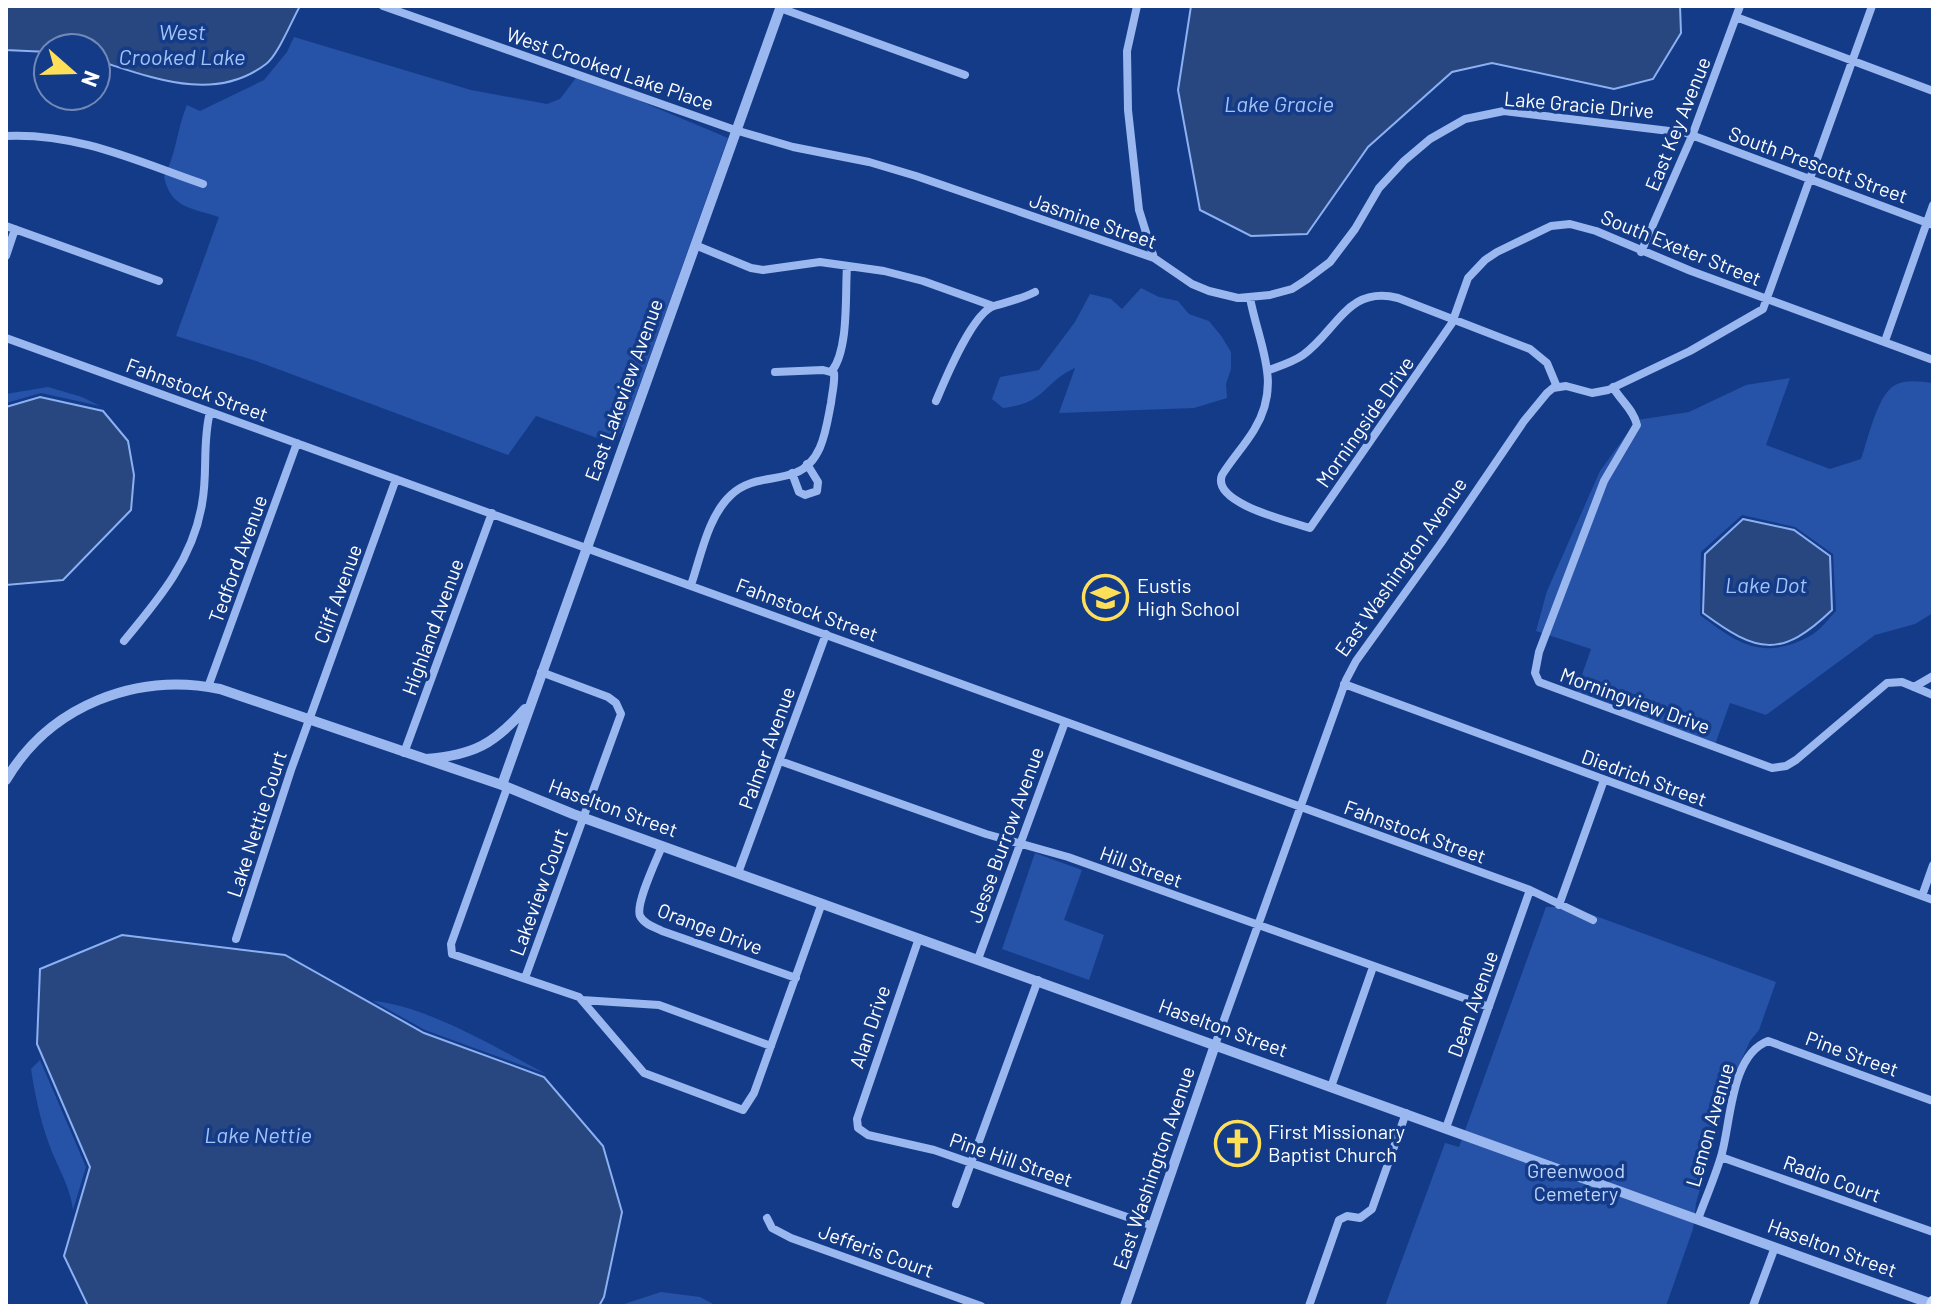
<svg xmlns="http://www.w3.org/2000/svg" width="1939" height="1312" viewBox="0 0 1939 1312" font-family="Barlow,sans-serif">
	<rect width="100%" height="100%" fill="#143b88"/>
	<!-- green -->
	<path fill="#2653a7" fill-rule="evenodd" d="M294 37 471 90 547 104 560 99 578 75 728 138 626 423 614 444 536 416 508 455 253 360 176 336 219 217C193 208 171 209 164 177 176 155 177 129 187 105L200 111 264 80 287 52Z
		M1141 288 1159 297 1178 301 1189 314 1209 321 1222 337 1231 352V369L1226 384 1227 398 1194 408 1059 413 1075 368C1042 383 1047 403 1003 408L992 399 1000 377 1039 370 1075 322 1090 294 1111 299 1122 309Z
		M1790 378 1766 445 1830 469 1861 459C1868 440 1877 395 1895 385 1907 379 1921 382 1933 383V613L1915 624 1875 635 1766 715 1730 703 1713 750 1574 698 1591 649 1536 631 1547 591 1600 471 1637 420 1689 412 1746 385ZM1742 515 1795 527 1833 554 1836 611C1828 619 1819 632 1808 637 1762 661 1737 643 1700 615L1701 552Z
		M48 387 82 397 100 406 41 393 6 403V394Z
		M1035 853 1082 870 1064 920 1104 935 1089 980 1002 949Z
		M1546 907H1571L1776 982 1759 1030 1750 1041 1731 1083 1696 1203 1693 1229 1666 1306H1385L1445 1143 1459 1147Z
		M373 1001C425 1005 499 1049 546 1074L425 1030Z
		M40 1060 86 1167 73 1210C70 1185 57 1167 49 1144 40 1119 35 1095 31 1069Z
		M661 1292 700 1297 717 1306H618Z"/>
	<!-- water -->
	<path fill="#28467f" stroke="#8cb1f2" stroke-width="2" d="M6 6H300C292 20 278 55 266 64 214 104 151 77 96 60V48H48V52L6 50Z
		M1191 6H1680L1681 33 1653 79 1614 89 1492 63 1452 72 1368 147 1307 234 1251 236 1200 210 1178 90Z
		M40 397 103 411 128 441 134 475 131 510 63 580 6 585V407Z
		M1743 519 1794 530 1830 556 1832 610C1781 659 1757 653 1703 613L1705 554Z
		M122 935 285 955 424 1033 544 1077 603 1146 622 1212 604 1297 599 1306H88L64 1256 90 1167 37 1044 40 969Z"/>
	<g fill="none" stroke-linecap="round" stroke-linejoin="round">
		<!-- minor -->
		<path stroke="#9ab8ef" stroke-width="8" d="M383 6 735 130 793 147 869 162 916 176 1154 258 1192 284 1209 291 1238 298 1270 295 1292 289 1306 280 1330 262 1355 229 1379 188 1404 161 1430 139 1465 119 1504 111 1686 133 1933 225
			M1137 6 1127 51 1128 110 1139 210 1154 258
			M780 8 965 75
			M1736 17 1933 91
			M6 136C79 133 136 161 203 184
			M6 226 159 281
			M695 245 751 268 763 270 820 262 884 271 923 281 993 306
			M1641 252 1692 136 1740 6
			M6 256 15 229
			M1250 298C1259 346 1283 383 1254 430 1245 445 1232 459 1222 475 1211 503 1289 521 1310 528L1452 323 1468 278 1485 260 1497 252 1551 226 1570 224 1596 231 1691 271 1933 360
			M6 338 1530 890 1593 920
			M1885 341 1933 205
			M1269 370C1280 366 1293 362 1303 355 1337 331 1347 285 1398 298L1530 349 1547 363 1557 387
			M832 371C849 348 845 296 847 266
			M1613 387C1620 400 1634 410 1637 425L1604 481 1539 652 1535 673 1539 682 1772 768 1786 766 1796 760 1887 683 1902 682 1933 695
			M936 401C945 380 972 313 994 306 1008 302 1021 299 1035 292
			M792 473 799 492 805 495 817 491 818 482 807 464
			M691 585C701 556 708 516 731 495 750 477 773 481 795 473 823 462 826 428 831 403 832 393 835 383 834 373L823 370 775 372
			M124 641C159 599 193 559 202 504 208 473 202 443 210 412
			M1344 684 1933 900
			M208 687 297 443
			M1914 687 1933 676
			M404 753 492 513
			M780 761 986 834 1068 857 1489 1007
			M507 788 456 930 451 944 452 954 579 997 644 1073 743 1110 754 1093 822 903
			M662 846C657 859 635 904 640 916 644 924 654 927 662 931L796 978
			M738 873 826 634
			M1922 896 1933 865
			M1559 905 1604 780
			M919 938 857 1119 858 1128 868 1135 934 1150 1153 1226
			M236 939 291 770 396 479
			M978 959 1065 722
			M525 978 621 714 616 703 608 697 541 672
			M582 1000 659 1005 771 1046
			M1215 1045 1346 680 1356 661 1441 543 1524 421 1547 393 1553 388 1566 386 1592 393 1608 390 1690 351 1763 309 1872 6
			M1331 1087 1373 967
			M1446 1128 1530 890
			M1721 1157 1933 1232
			M956 1204 1038 980
			M767 1218 772 1228 791 1238 981 1306
			M1698 1219C1706 1197 1716 1175 1722 1153 1731 1120 1731 1055 1768 1041L1933 1101
			M1309 1306 1339 1220 1347 1216 1360 1218 1372 1209 1406 1113
			M1753 1306 1775 1247"/>
		<!-- tertiary -->
		<path stroke="#9ab8ef" stroke-width="10" d="M426 759C474 755 494 744 525 709
			M6 780C50 705 137 672 220 689L502 785 573 814 1932 1304
			M502 785 781 6
			M1125 1306 1215 1045"/>
		<!-- secondary -->
		<path stroke="#c8d9fb" stroke-width="11" d="M1931 1306 1933 1301"/>
	</g>
	<!-- icons -->
	<defs>
		<symbol id="school-ring" viewBox="-11 -11 22 22"><circle r="9.5" fill="#143b88" stroke="#ffdf58" stroke-width="1.5"/><path d="M0-5L7-2L0 1L-7-2ZM-4 1L0 2.5L4 1V4Q0 6-4 4Z" fill="#ffdf58"/></symbol>
		<symbol id="church-ring" viewBox="-11 -11 22 22"><circle r="9.5" fill="#143b88" stroke="#ffdf58" stroke-width="1.5"/><path d="M-1.2-6h2.4v3.5h3.3v2.4h-3.3V6h-2.4V-.1h-3.3v-2.4h3.3Z" fill="#ffdf58"/></symbol>
	</defs>
	<g fill-rule="evenodd">
		<use href="#school-ring" x="1080" y="572" width="51" height="51"/>
		<use href="#church-ring" x="1212" y="1118" width="51" height="51"/>
	</g>
	<g text-anchor="middle" stroke-width="7" stroke-linejoin="round" paint-order="stroke">
		<!-- street labels -->
		<g font-size="20" fill="#fff" stroke="#143b88">
			<text transform="translate(610 69) rotate(19)" y="7">West Crooked Lake Place</text>
			<text transform="translate(1579 105) rotate(5)" y="7">Lake Gracie Drive</text>
			<text transform="translate(1678 124) rotate(-68)" y="7">East Key Avenue</text>
			<text transform="translate(1818 165) rotate(20)" y="7">South Prescott Street</text>
			<text transform="translate(1093 221) rotate(19)" y="7">Jasmine Street</text>
			<text transform="translate(1681 248) rotate(22)" y="7">South Exeter Street</text>
			<text transform="translate(197 390) rotate(20)" y="7">Fahnstock Street</text>
			<text transform="translate(624 390) rotate(-70)" y="7">East Lakeview Avenue</text>
			<text transform="translate(1365 422) rotate(-55)" y="7">Morningside Drive</text>
			<text transform="translate(238 559) rotate(-70)" y="7">Tedford Avenue</text>
			<text transform="translate(1401 567) rotate(-55)" y="7">East Washington Avenue</text>
			<text transform="translate(338 594) rotate(-70)" y="7">Cliff Avenue</text>
			<text transform="translate(807 610) rotate(20)" y="7">Fahnstock Street</text>
			<text transform="translate(433 627) rotate(-70)" y="7">Highland Avenue</text>
			<text transform="translate(1635 701) rotate(20)" y="7">Morningview Drive</text>
			<text transform="translate(767 748) rotate(-70)" y="7">Palmer Avenue</text>
			<text transform="translate(1644 778) rotate(20)" y="7">Diedrich Street</text>
			<text transform="translate(613 808) rotate(20)" y="7">Haselton Street</text>
			<text transform="translate(257 824) rotate(-72)" y="7">Lake Nettie Court</text>
			<text transform="translate(1415 832) rotate(20)" y="7">Fahnstock Street</text>
			<text transform="translate(1006 835) rotate(-70)" y="7">Jesse Burrow Avenue</text>
			<text transform="translate(1141 867) rotate(20)" y="7">Hill Street</text>
			<text transform="translate(539 892) rotate(-70)" y="7">Lakeview Court</text>
			<text transform="translate(710 929) rotate(21)" y="7">Orange Drive</text>
			<text transform="translate(1473 1004) rotate(-70)" y="7">Dean Avenue</text>
			<text transform="translate(870 1027) rotate(-71)" y="7">Alan Drive</text>
			<text transform="translate(1223 1028) rotate(20)" y="7">Haselton Street</text>
			<text transform="translate(1852 1054) rotate(20)" y="7">Pine Street</text>
			<text transform="translate(1710 1125) rotate(-74)" y="7">Lemon Avenue</text>
			<text transform="translate(1011 1160) rotate(19)" y="7">Pine Hill Street</text>
			<text transform="translate(1154 1168) rotate(-71)" y="7">East Washington Avenue</text>
			<text transform="translate(1832 1179) rotate(20)" y="7">Radio Court</text>
			<text transform="translate(1832 1248) rotate(20)" y="7">Haselton Street</text>
			<text transform="translate(876 1251) rotate(20)" y="7">Jefferis Court</text>
		</g>
		<!-- poi labels -->
		<g font-size="20" fill="#fff" stroke="#143b88" text-anchor="start">
			<text x="1137" y="593">Eustis<tspan x="1137" dy="23">High School</tspan></text>
			<text x="1268" y="1139">First Missionary<tspan x="1268" dy="23">Baptist Church</tspan></text>
		</g>
		<!-- park labels -->
		<g font-size="20" fill="#c0d5fb" stroke="#143b88">
			<text x="1576" y="1178">Greenwood<tspan x="1576" dy="23">Cemetery</tspan></text>
		</g>
		<!-- water labels -->
		<g font-size="22" font-style="italic" fill="#a6c3f7" stroke="#143b88">
			<text x="182" y="40">West<tspan x="182" dy="25">Crooked Lake</tspan></text>
			<text x="1279" y="112">Lake Gracie</text>
			<text x="1766" y="593">Lake Dot</text>
			<text x="258" y="1143">Lake Nettie</text>
		</g>
	</g>
	<!-- border -->
	<rect width="1939" height="1312" fill="none" stroke="#ffffff" stroke-width="16"/>
	<!-- north arrow -->
	<g transform="translate(72 72) rotate(110)"><circle r="38" fill="#143b88" stroke="#7289b8" stroke-width="2"/>
	<path d="M0-6L14 30L0 20L-14 30Z" fill="#ffdf58"/>
	<text y="-12" font-size="22" font-weight="bold" text-anchor="middle" fill="#ffffff">N</text>
	</g>
</svg>
